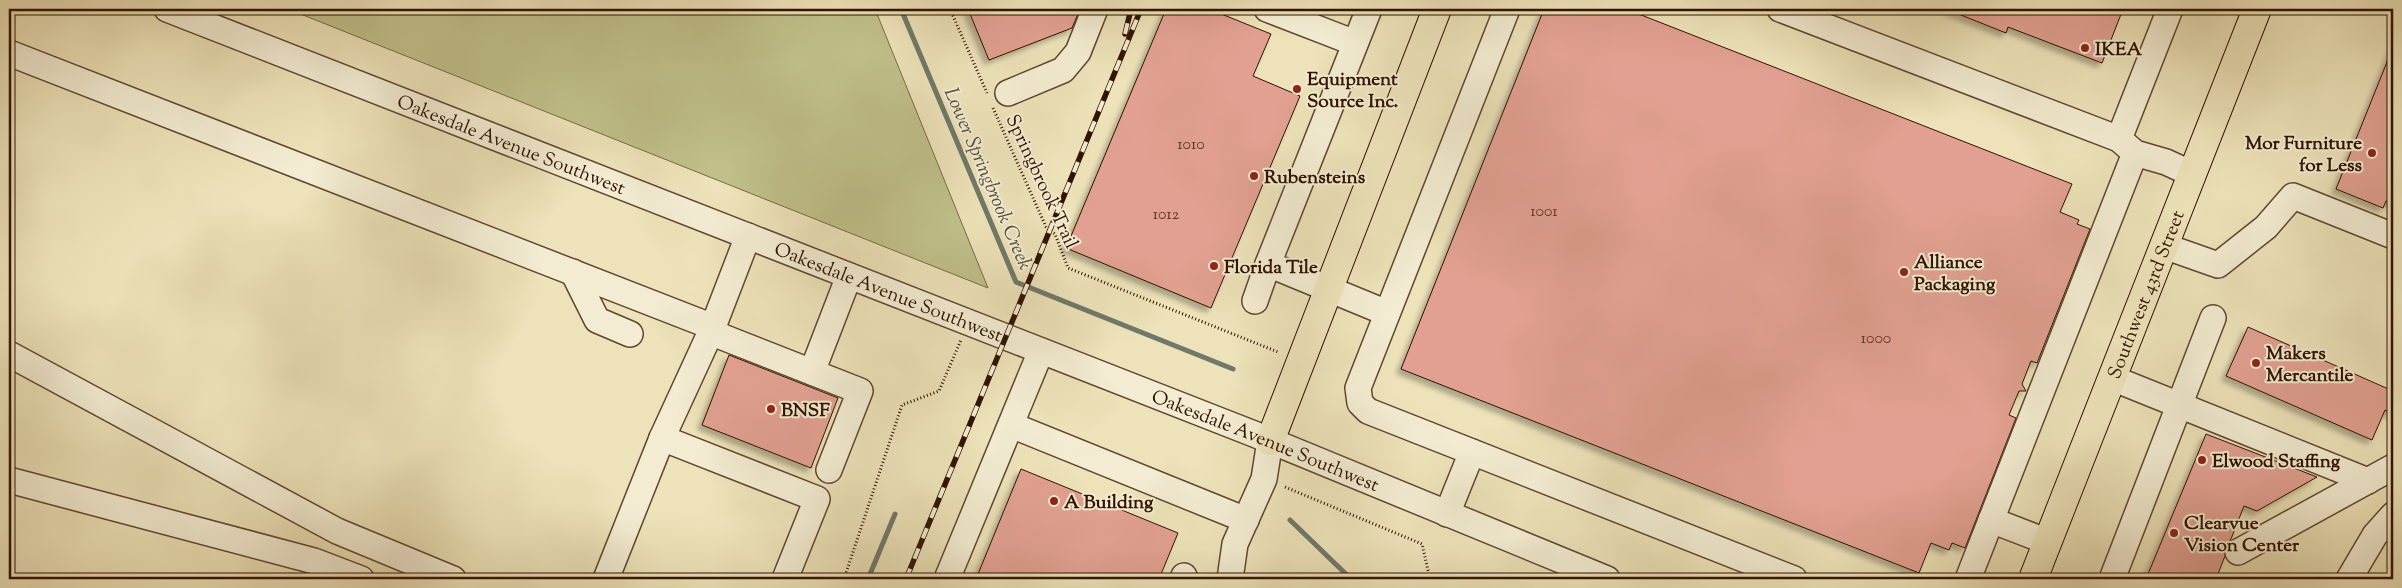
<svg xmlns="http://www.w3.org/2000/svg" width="2402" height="588" viewBox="0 0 2402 588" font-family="'Sorts Mill Goudy',serif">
	<defs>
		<filter id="shadow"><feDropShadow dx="-4.5" dy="4.5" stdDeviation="2.5" flood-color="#0004"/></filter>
	</defs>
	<rect width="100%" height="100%" fill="#ede2b9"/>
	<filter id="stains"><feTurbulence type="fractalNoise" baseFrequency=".004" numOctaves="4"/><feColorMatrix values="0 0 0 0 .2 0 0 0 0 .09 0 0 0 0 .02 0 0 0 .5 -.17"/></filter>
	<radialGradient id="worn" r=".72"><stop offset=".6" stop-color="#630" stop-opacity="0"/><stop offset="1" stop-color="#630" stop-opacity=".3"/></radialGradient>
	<!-- green -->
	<path fill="#c0c08a" stroke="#786a45" d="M288 9H875L988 288Z"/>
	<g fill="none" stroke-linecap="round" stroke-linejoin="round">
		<!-- stream -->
		<path stroke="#6f796a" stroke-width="5" d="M901 9 1016 282 1233 369
			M1290 520 1351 579
			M868 579 895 514"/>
	</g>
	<!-- building -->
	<path fill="#e1a091" stroke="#301300" filter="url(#shadow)" d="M968 9H1080L1072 28 989 60Z
		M1166 9H1209L1271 34 1253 76 1300 96 1211 308 1066 248Z
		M1544 9H1626L2072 184 2060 212 2079 220 2077 224 2090 229 2037 363 2031 361 2022 384 2026 391H2019L2009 415 2016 418 1965 548 1952 543 1949 550 1931 543 1919 573 1401 369Z
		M1946 9H2123L2102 63 2008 27 2006 33Z
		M2393 47V204L2386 201 2383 208 2336 189Z
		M2248 327 2393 391V414L2385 410 2372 440 2226 376Z
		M729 355 838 398 811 468 702 425Z
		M2206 434 2317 477 2257 511 2244 506 2231 539 2226 545 2225 556 2216 579H2146Z
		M1021 469 1178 533 1159 579H976Z"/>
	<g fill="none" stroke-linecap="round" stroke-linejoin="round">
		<defs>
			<g id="minor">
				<path id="s1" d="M167 9 1254 434 1607 579"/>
				<path d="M1267 9 1355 43"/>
				<path d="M1507 9 1358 388 1360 403 1368 411 1794 579"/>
				<path d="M1780 9 2119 139 2135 153 2166 162 2192 174"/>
				<path d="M9 53 713 327 720 336 860 391 829 470"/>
				<path d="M1008 93 1063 70 1078 52 1095 9"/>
				<path d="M2119 139 2170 9"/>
				<path d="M2164 246 2218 265 2266 227 2293 196 2393 236"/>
				<path d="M1268 264 1387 313"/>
				<path d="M573 272 597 320 630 334"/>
				<path d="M1255 301 1268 264 1369 9"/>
				<path d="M9 354 337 531 453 579"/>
				<path d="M812 372 849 276"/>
				<path d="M2112 378 2368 481"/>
				<path d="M1011 425 1246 520"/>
				<path d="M662 438 817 499 785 579"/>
				<path d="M9 480 314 561 361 579"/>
				<path d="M1447 514 1472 452"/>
				<path d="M1991 520 2048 542"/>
				<path d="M2238 552 2393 467"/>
				<path d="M606 579 662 438 713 327 748 236"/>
				<path d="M947 579 1041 351"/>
				<path d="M1183 579 1184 576"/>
				<path d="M1230 579 1235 544 1264 479 1270 441"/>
				<path d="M1968 579 2135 153"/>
				<path d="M2112 579 2213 318"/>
				<path d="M2349 579 2375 535 2393 515"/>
			</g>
			<g id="major">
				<path d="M1270 441 1437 9"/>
				<path id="s2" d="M2033 579 2257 9"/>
			</g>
		</defs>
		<!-- minor casing -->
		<use href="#minor" stroke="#5f472e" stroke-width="28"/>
		<!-- major casing -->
		<use href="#major" stroke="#301300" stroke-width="30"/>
		<!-- path -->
		<path stroke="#301300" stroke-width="3" stroke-dasharray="1 2.5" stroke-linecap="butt" d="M950 9 987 93
			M993 108 1046 227 1055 234 1068 268 1278 352
			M1285 487 1422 544 1430 579
			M844 579 902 405 939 391 961 340"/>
		<!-- minor -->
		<use href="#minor" stroke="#f3ecd2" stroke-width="25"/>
		<!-- major -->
		<use href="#major" stroke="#ede2b9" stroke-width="28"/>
		<defs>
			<path id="rail" d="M1125 34 1131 9
				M906 579 1141 9"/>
		</defs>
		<!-- rail casing -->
		<use href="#rail" stroke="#301300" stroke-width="5.5"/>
		<!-- rail -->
		<use href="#rail" stroke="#f3ecd2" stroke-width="4" stroke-dasharray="11" stroke-linecap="butt"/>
	</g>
	<!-- markers -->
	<g fill="#8f2418" stroke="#f3ecd2" stroke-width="2">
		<circle cx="2085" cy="48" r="5"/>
		<circle cx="1297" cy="89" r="5"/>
		<circle cx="2372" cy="153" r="5"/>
		<circle cx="1254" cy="176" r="5"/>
		<circle cx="1214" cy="266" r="5"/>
		<circle cx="1904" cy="272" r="5"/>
		<circle cx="2256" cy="363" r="5"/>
		<circle cx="771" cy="409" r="5"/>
		<circle cx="2202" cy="460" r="5"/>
		<circle cx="1054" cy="501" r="5"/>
		<circle cx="2174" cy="533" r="5"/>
	</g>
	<g text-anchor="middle" stroke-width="4" stroke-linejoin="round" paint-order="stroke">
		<!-- number labels -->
		<g font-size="16" fill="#5c3624">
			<text x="1191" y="149">1010</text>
			<text x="1544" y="216">1001</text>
			<text x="1166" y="219">1012</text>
			<text x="1876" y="343">1000</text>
		</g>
		<!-- poi labels -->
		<g font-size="19" font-weight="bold" fill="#301300" stroke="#f3ecd2" text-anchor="start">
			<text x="2095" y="55">IKEA</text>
			<text x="1307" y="85">Equipment<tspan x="1307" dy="22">Source Inc.</tspan></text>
			<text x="2362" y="149" text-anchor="end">Mor Furniture<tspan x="2362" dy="22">for Less</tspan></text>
			<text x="1264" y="183">Rubensteins</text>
			<text x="1914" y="268">Alliance<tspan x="1914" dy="22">Packaging</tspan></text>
			<text x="1224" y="273">Florida Tile</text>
			<text x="2266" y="359">Makers<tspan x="2266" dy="22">Mercantile</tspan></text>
			<text x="781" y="416">BNSF</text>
			<text x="2212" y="467">Elwood Staffing</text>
			<text x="1064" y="508">A Building</text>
			<text x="2184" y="529">Clearvue<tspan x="2184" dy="22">Vision Center</tspan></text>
		</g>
		<!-- street labels -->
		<g font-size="19" fill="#301300" stroke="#f3ecd2">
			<text dy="7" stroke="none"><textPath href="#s1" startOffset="370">Oakesdale Avenue Southwest</textPath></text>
			<text transform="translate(1043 181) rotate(65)" y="7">Springbrook Trail</text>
			<text dy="7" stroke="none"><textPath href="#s1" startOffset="775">Oakesdale Avenue Southwest</textPath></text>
			<text dy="7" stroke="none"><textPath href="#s2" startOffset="306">Southwest 43rd Street</textPath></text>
			<text dy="7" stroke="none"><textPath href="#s1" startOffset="1180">Oakesdale Avenue Southwest</textPath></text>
		</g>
		<!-- water labels -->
		<g font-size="20" font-style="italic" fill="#554e3e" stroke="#f3ecd2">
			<text transform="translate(989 178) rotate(67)" y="7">Lower Springbrook Creek</text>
		</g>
	</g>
	<!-- margin -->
	<rect width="2402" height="588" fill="none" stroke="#ede2b9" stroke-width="30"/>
	<rect x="10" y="10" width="2382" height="568" fill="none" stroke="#301300" stroke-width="2.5"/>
	<rect x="15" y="15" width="2372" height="558" fill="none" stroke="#301300"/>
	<rect width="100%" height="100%" filter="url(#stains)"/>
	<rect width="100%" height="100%" fill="url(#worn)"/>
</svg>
